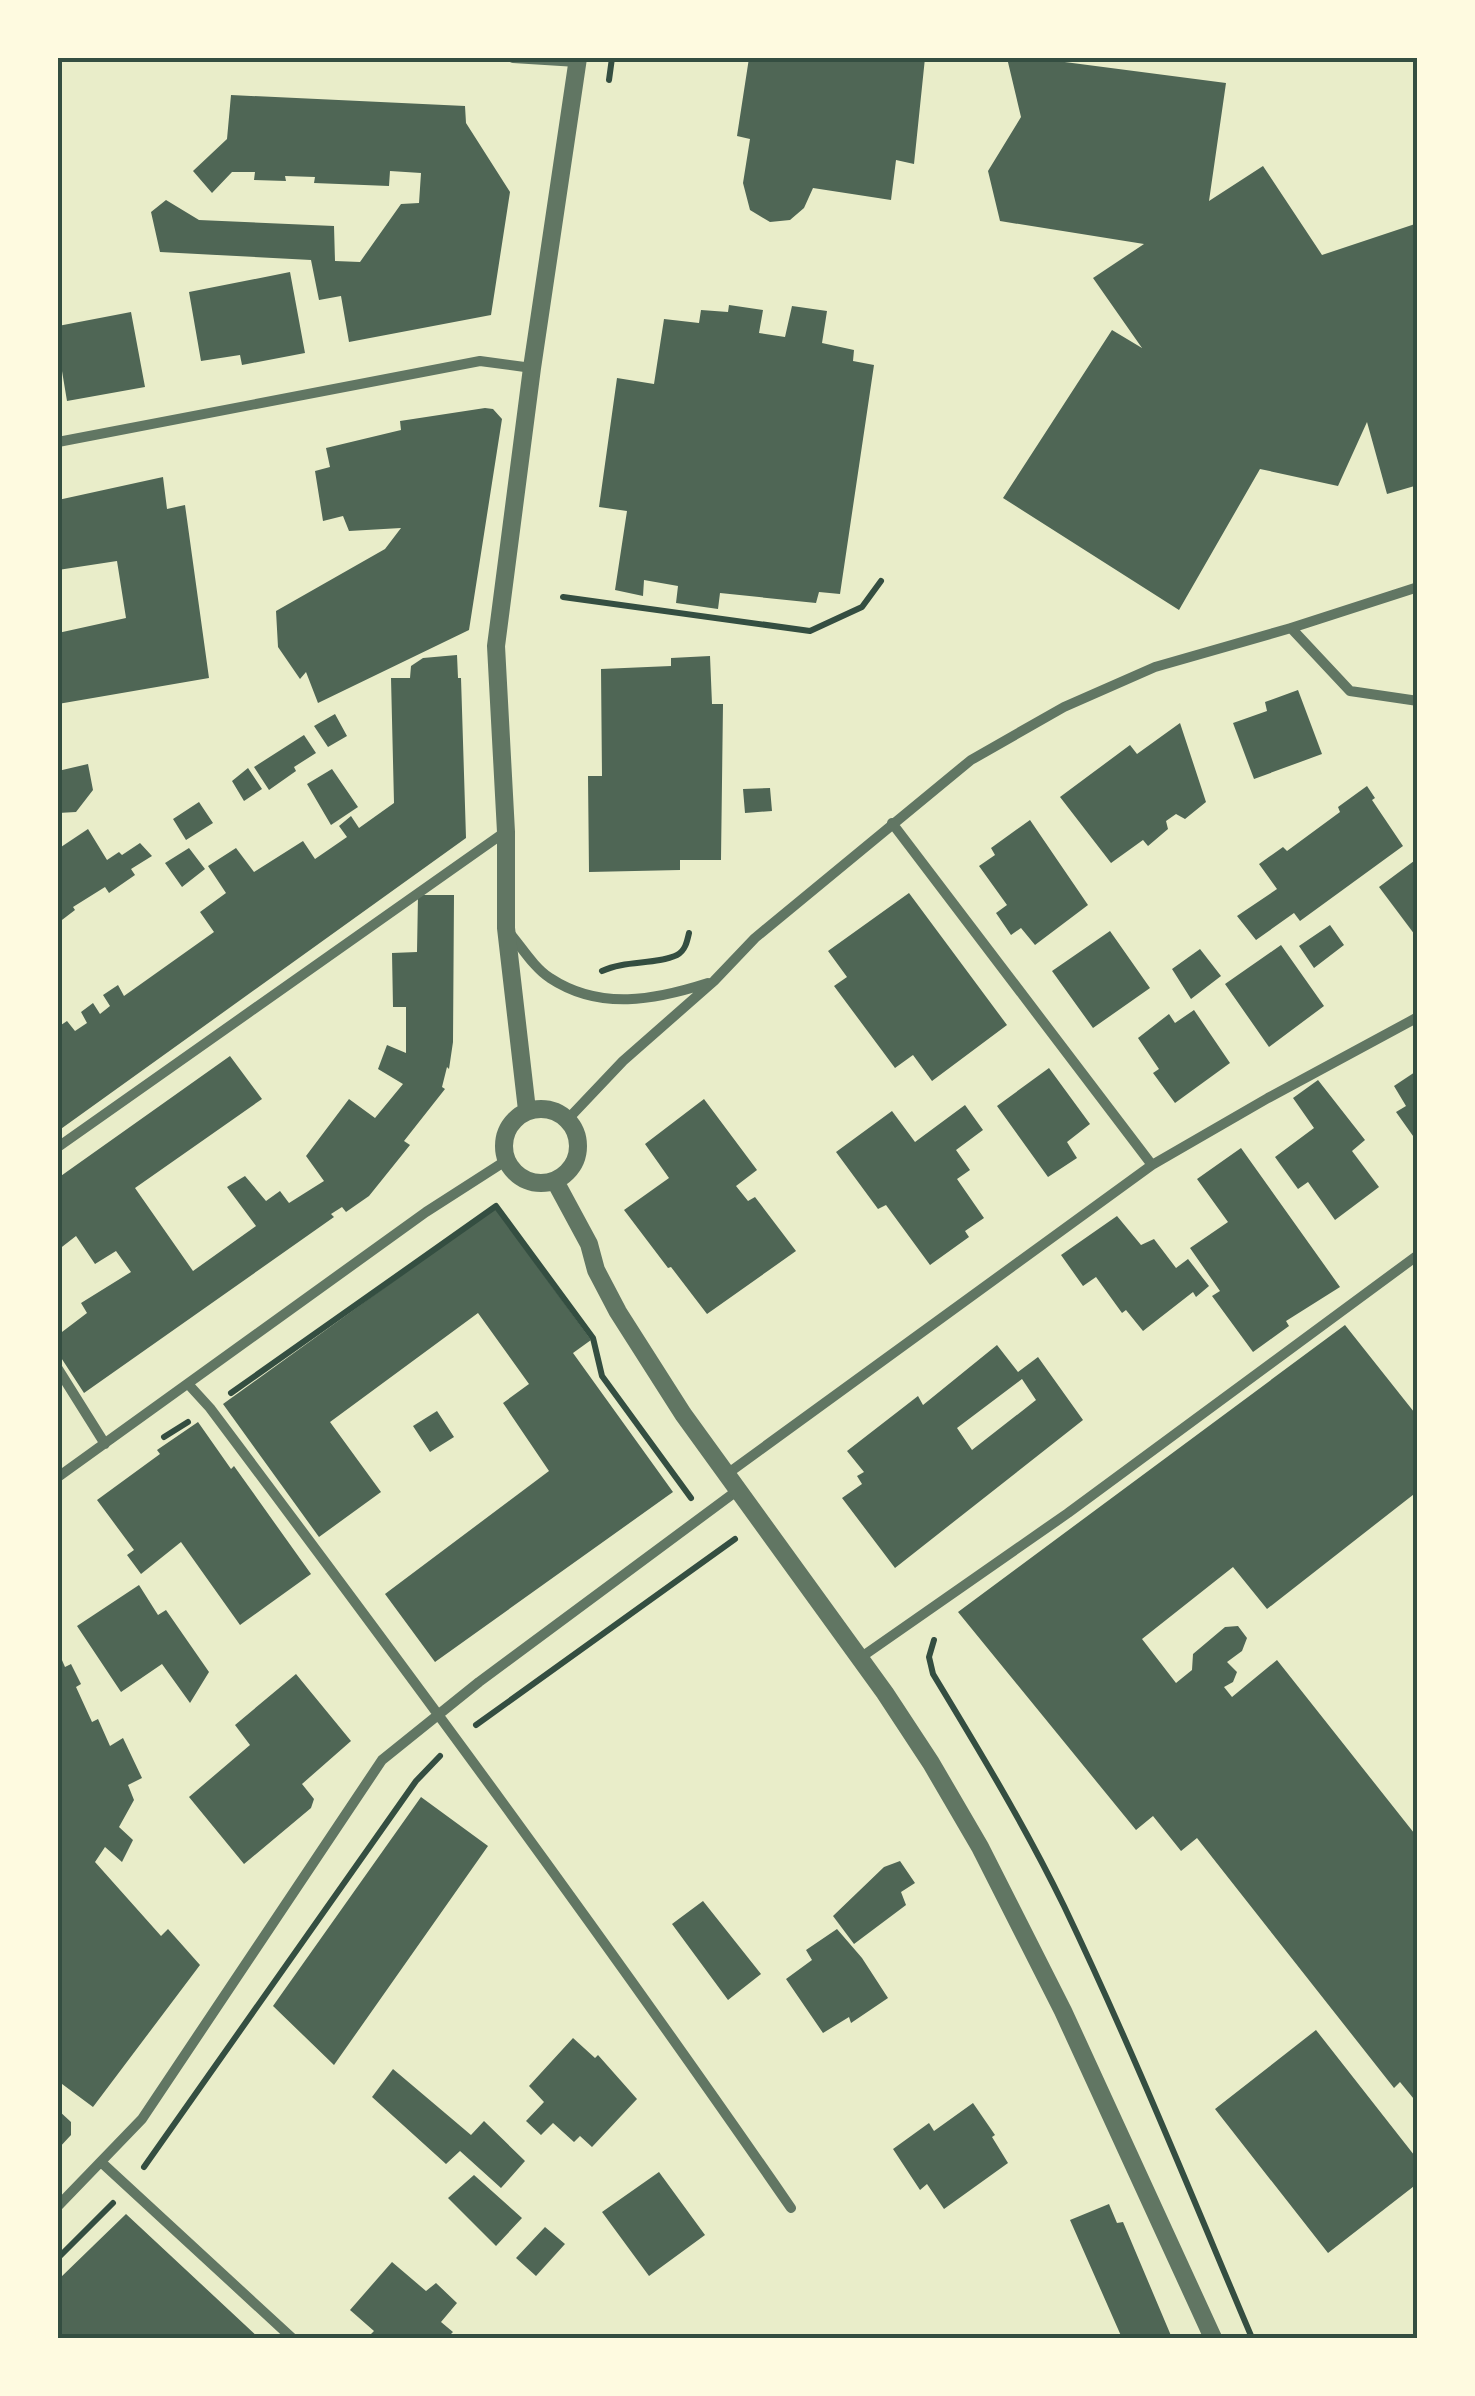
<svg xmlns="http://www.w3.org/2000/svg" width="1475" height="2396" viewBox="0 0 1475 2396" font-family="Poppins,sans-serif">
	<rect width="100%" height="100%" fill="#e9edc9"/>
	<!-- building -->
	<path fill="#4f6655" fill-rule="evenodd" d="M749 58H925L914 164 896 160 891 200 813 188 804 208 790 220 770 222 750 210 743 183 750 139 737 136Z
		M1007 58H1034L1226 83 1209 201 1263 166 1322 255 1418 223V485L1387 494 1367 422 1338 486 1260 469 1179 610 1003 498 1112 330 1142 348 1093 278 1144 244 1000 221 988 171 1021 117Z
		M231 95 465 106 466 123 510 192 491 315 349 342 341 296 319 300 311 260 160 252 151 212 166 200 199 220 334 226 335 261 360 262 401 204 419 203 421 173 390 171 389 186 314 183 315 177 285 176 286 181 254 180 255 172H232L212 193 193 171 227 139Z
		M290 272 305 353 242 365 240 355 201 361 189 292Z
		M729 305 763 310 759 333 785 337 792 306 827 311 822 343 854 350 853 361 874 365 840 594 819 592 816 603 720 593 718 609 676 603 678 586 644 580 643 596 615 590 627 511 599 507 617 378 654 384 664 319 699 323 701 310 728 312Z
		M131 312 145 387 67 401 58 347V326Z
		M485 408 493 409 502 419 469 630 318 703 306 672 300 679 278 647 276 611 385 549 401 528 349 531 343 516 323 521 315 471 330 467 326 448 401 430 400 421Z
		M163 477 167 509 185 505 209 678 58 704V633L126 618 117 561 58 570V500Z
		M457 655 458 678H461L466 838 58 1131V1044L62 1041 58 1027 67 1021 75 1031 87 1023 81 1012 93 1003 100 1014 110 1006 103 995 118 985 124 996 214 932 200 912 226 893 208 866 236 848 254 872 303 841 315 859 347 837 339 826 351 816 359 828 394 803 391 678H410L411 666 423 658Z
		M710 656 712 704H723L721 860H680V870L589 872 588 776H602L601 669 671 666V658Z
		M1298 690 1322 754 1254 779 1233 723 1267 711 1265 702Z
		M335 714 347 736 328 747 314 726Z
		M1180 723 1206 802 1185 819 1176 814 1166 821 1168 829 1148 846 1143 840 1111 863 1060 797 1130 745 1137 754Z
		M304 735 316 753 294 767 296 771 269 790 254 767Z
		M88 764 93 790 76 812 58 813V771Z
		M248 768 262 789 244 801 232 781Z
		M332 769 358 807 331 825 307 784Z
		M1367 786 1375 798 1372 800 1403 846 1300 921 1294 913 1256 940 1237 916 1277 889 1259 864 1283 847 1287 851 1340 812 1338 807Z
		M770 788 772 811 745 813 743 789Z
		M199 802 213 823 186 840 173 819Z
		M1030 820 1088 905 1035 945 1021 928 1011 935 996 913 1007 905 979 866 995 855 991 848Z
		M88 829 107 860 119 852 122 855 140 843 152 856 131 869 135 875 109 893 105 887 73 907 75 910 58 923V849Z
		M189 848 205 869 182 887 165 863Z
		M1418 858V939L1379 887Z
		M909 893 1007 1025 932 1081 913 1055 895 1068 834 986 847 977 828 951Z
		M418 895H454L453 1042 449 1069 447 1067 442 1087 445 1089 404 1141 410 1145 369 1196 346 1212 342 1207 331 1214 334 1217 84 1393 58 1353V1335L87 1313 81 1303 131 1272 116 1251 95 1264 76 1236 58 1250V1178L230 1056 262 1099 135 1188 193 1271 256 1226 227 1187 245 1176 266 1201 280 1191 289 1203 324 1181 306 1156 349 1099 375 1118 403 1084 378 1069 387 1045 406 1053V1007H393L392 953 417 952Z
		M1330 925 1344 945 1314 968 1299 946Z
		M1110 931 1150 988 1093 1028 1052 971Z
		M1281 945 1324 1006 1269 1047 1225 984Z
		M1200 949 1221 976 1191 999 1172 969Z
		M1194 1010 1230 1063 1175 1103 1153 1073 1159 1069 1138 1038 1169 1014 1175 1023Z
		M1049 1068 1090 1124 1067 1142 1077 1158 1048 1177 997 1106Z
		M1418 1070V1143L1396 1112 1406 1106 1394 1086Z
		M1318 1080 1365 1140 1352 1151 1379 1187 1335 1220 1308 1182 1298 1189 1275 1157 1314 1128 1293 1098Z
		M704 1099 757 1170 736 1186 748 1201 755 1197 796 1251 707 1314 671 1267 668 1268 624 1210 669 1178 645 1144Z
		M965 1105 983 1130 956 1150 970 1170 957 1179 984 1218 965 1231 969 1237 930 1265 886 1205 878 1209 836 1152 892 1111 915 1142Z
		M1241 1148 1340 1287 1286 1321 1289 1326 1253 1352 1212 1296 1220 1291 1190 1248 1228 1222 1197 1179Z
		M495 1208 591 1340 573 1353 673 1492 435 1662 385 1594 549 1471 503 1403 529 1384 478 1313 330 1422 381 1492 319 1537 223 1404Z
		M1117 1216 1141 1245 1154 1239 1176 1268 1188 1259 1209 1286 1196 1297 1193 1292 1143 1331 1126 1310 1122 1313 1096 1277 1083 1286 1061 1255Z
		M1345 1325 1418 1417V1491L1267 1609 1233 1567 1142 1639 1176 1683 1192 1670 1193 1654 1225 1627 1238 1626 1247 1638 1242 1651 1227 1662 1237 1672 1233 1682 1224 1687 1232 1697 1277 1660 1418 1838V2104L1400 2082 1394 2088 1197 1838 1181 1851 1153 1816 1136 1830 958 1612Z
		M997 1345 1018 1372 1038 1357 1083 1420 895 1568 842 1498 862 1484 857 1476 864 1472 847 1451 918 1396 923 1405ZM1022 1379 1036 1400 972 1450 957 1428Z
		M437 1411 454 1437 430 1452 413 1426Z
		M198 1422 231 1469 234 1466 311 1574 240 1625 181 1542 141 1574 127 1555 134 1550 97 1500 160 1454 157 1450Z
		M139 1585 158 1615 166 1610 209 1672 190 1703 162 1664 121 1692 77 1626Z
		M58 1651 65 1667 71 1664 81 1684 76 1687 92 1722 98 1719 110 1746 123 1738 142 1778 128 1785 134 1800 119 1827 133 1840 122 1862 105 1847 95 1862 161 1936 168 1929 200 1965 93 2107 58 2081Z
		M296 1674 351 1741 302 1784 314 1799 311 1808 244 1864 189 1797 250 1745 235 1725Z
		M421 1797 488 1846 334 2065 273 2006Z
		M900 1861 915 1883 901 1892 906 1905 854 1944 833 1916 884 1867Z
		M703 1901 761 1974 728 2000 672 1924Z
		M837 1929 862 1958 888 1998 851 2023 849 2017 823 2033 786 1979 812 1960 806 1950Z
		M1316 2030 1418 2160V2183L1328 2253 1215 2109Z
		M573 2038 595 2058 598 2055 637 2099 592 2147 580 2136 574 2142 553 2123 541 2135 526 2121 544 2102 529 2086Z
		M393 2069 471 2135 484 2121 525 2161 501 2188 460 2151 446 2164 372 2097Z
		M973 2103 995 2135 992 2137 1008 2163 944 2209 927 2184 920 2190 893 2149 929 2123 934 2131Z
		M58 2110 71 2122V2135L58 2149Z
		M659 2172 705 2235 649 2276 602 2212Z
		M474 2175 522 2218 496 2246 448 2198Z
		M1109 2204 1117 2223 1123 2222 1172 2338H1122L1070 2220Z
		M126 2214 259 2338H58V2280Z
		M545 2227 565 2244 536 2276 516 2258Z
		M392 2262 426 2291 436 2283 457 2303 441 2322 453 2332 447 2338H367L374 2331 350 2310Z"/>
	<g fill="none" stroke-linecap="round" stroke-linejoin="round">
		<!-- path -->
		<path stroke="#344e41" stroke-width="6" d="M609 80 612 58
			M563 597 810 631 862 607 881 581
			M602 971C625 960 656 965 677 955 685 951 687 942 689 933
			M231 1393 496 1206 593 1338 602 1376 691 1498
			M164 1437 188 1422
			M934 1640 929 1657 933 1674C979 1750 1025 1826 1064 1906 1132 2048 1191 2194 1252 2338
			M476 1725 735 1539
			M144 2167 416 1781 440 1756
			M58 2258 113 2203"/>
		<!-- minor -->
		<path stroke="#617663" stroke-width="10" d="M513 58 577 62
			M58 442 480 361 532 368
			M1291 628 1350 691 1418 701
			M892 823 1152 1165
			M508 931C521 946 534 968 550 978 600 1011 655 1000 708 983
			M568 1119 623 1061 714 981 755 938 971 760 1064 707 1155 667 1291 628 1418 587
			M58 1147 505 832
			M58 1369 105 1444
			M189 1385 210 1408C408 1672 604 1937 791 2208
			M727 1474 1152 1165 1268 1098 1418 1017
			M58 1477 426 1212 507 1160
			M860 1658 1068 1513 1418 1255
			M101 2162 292 2338
			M58 2206 142 2119 382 1760 479 1682 738 1490"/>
		<!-- tertiary -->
		<path stroke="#617663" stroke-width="18" d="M504 1146a37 37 0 1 1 74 0a37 37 0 1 1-74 0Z
			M527 1110 506 928V832L496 646 532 368 578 58
			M555 1181 589 1244 596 1270 618 1312 683 1414 885 1693 931 1763 980 1847 1063 2011 1213 2338"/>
	</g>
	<!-- border -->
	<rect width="1475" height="2396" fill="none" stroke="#fefae0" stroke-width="120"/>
	<rect x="60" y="60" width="1355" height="2276" fill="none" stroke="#344e41" stroke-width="4"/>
</svg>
